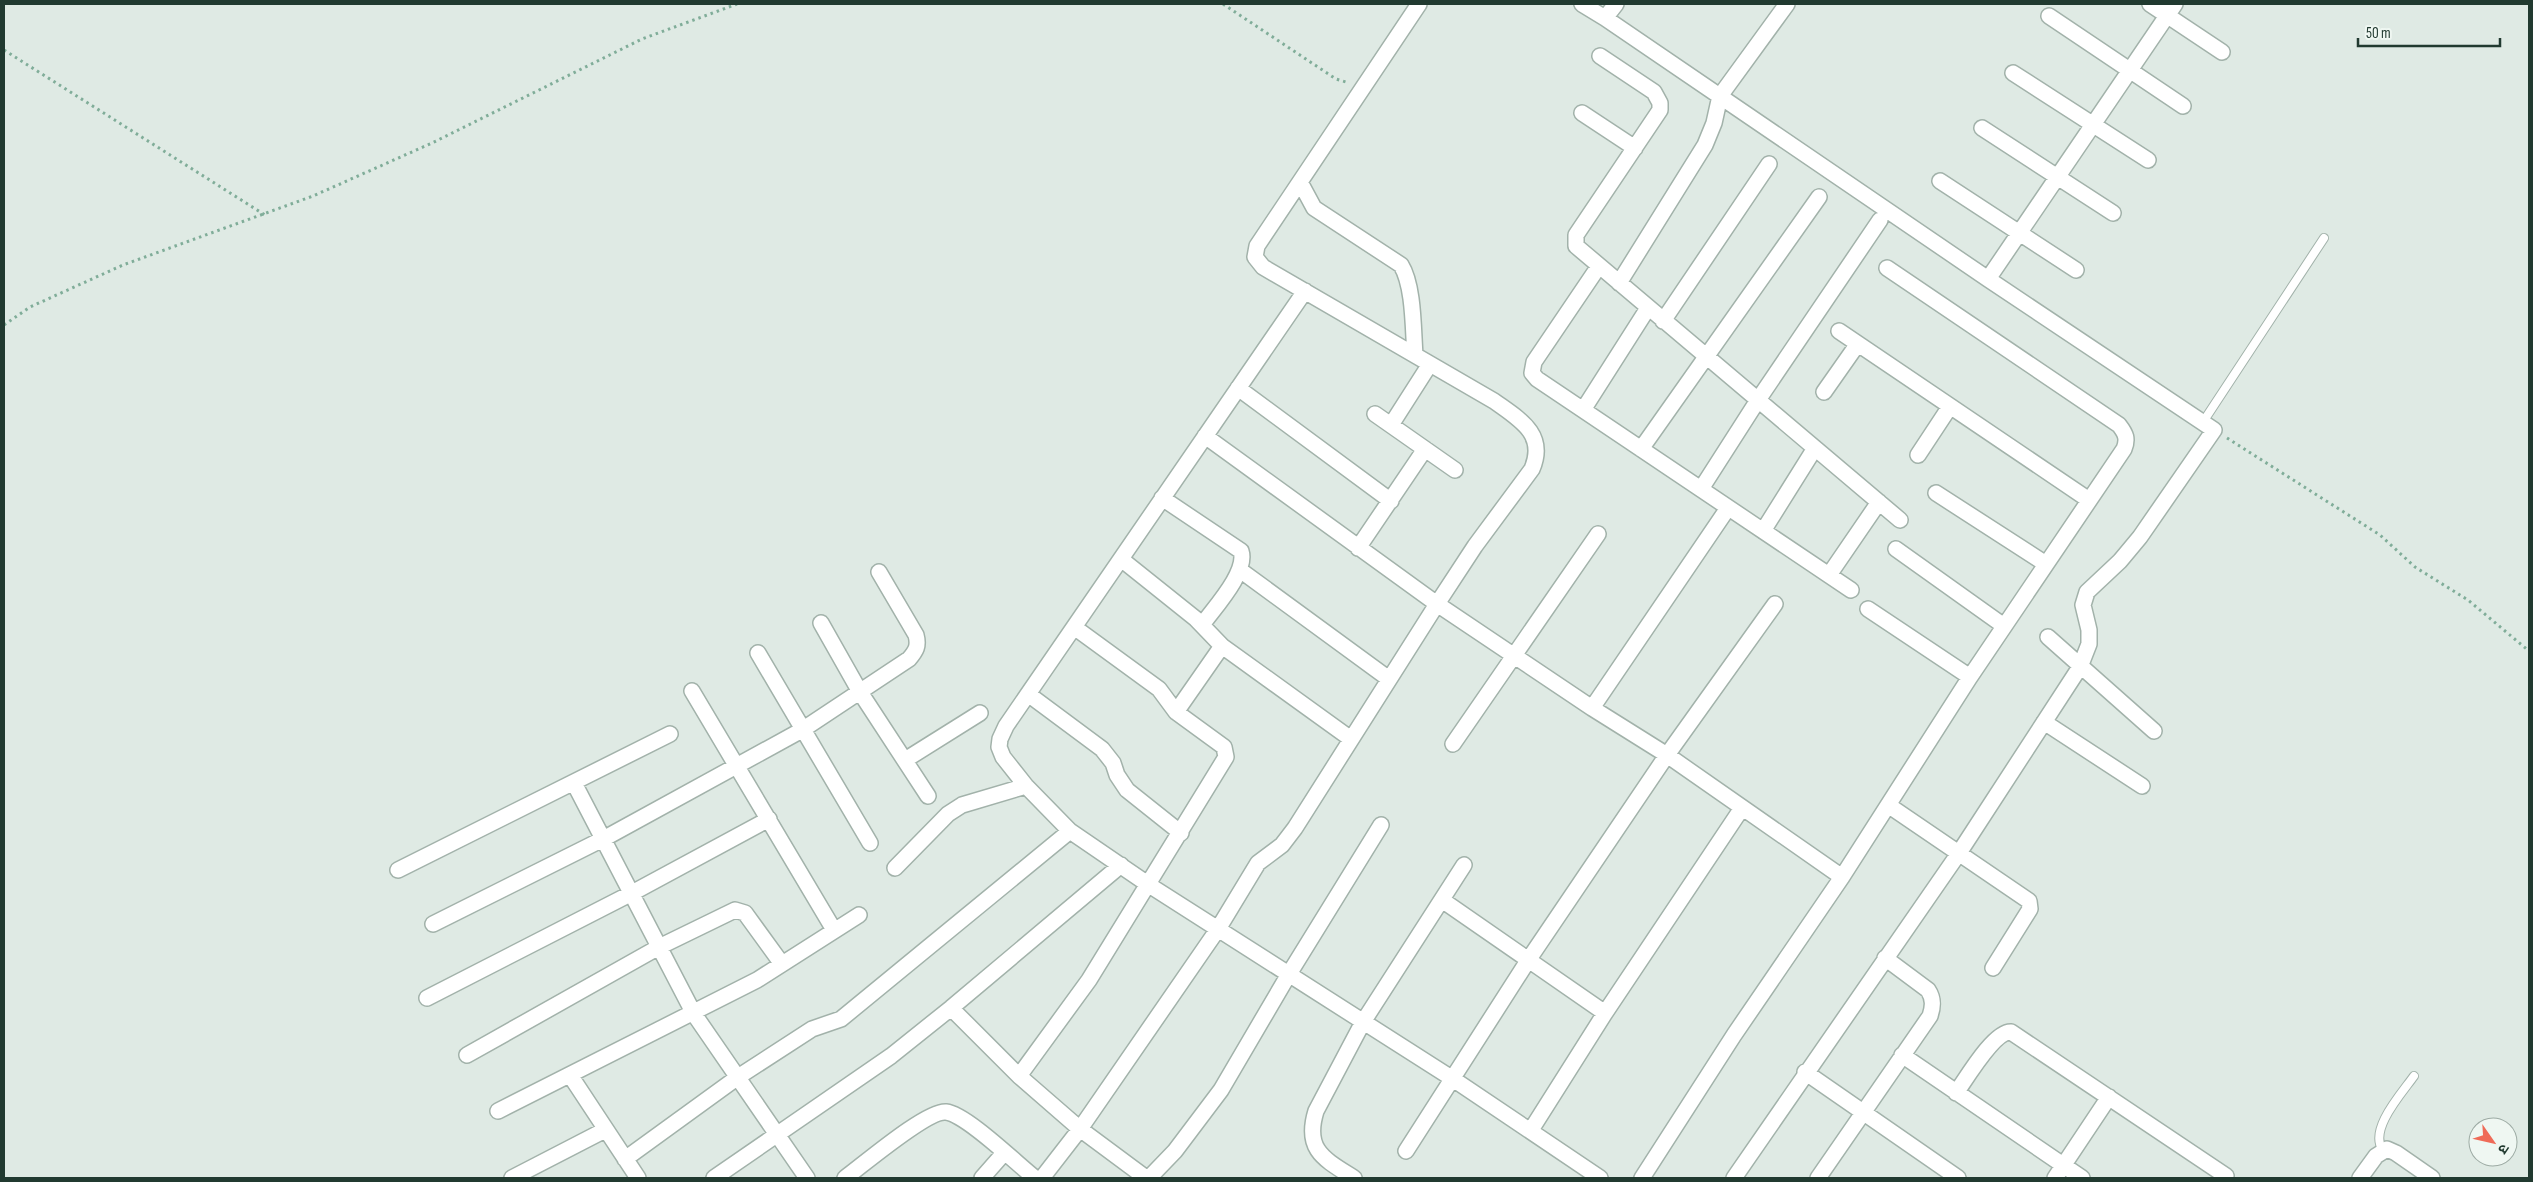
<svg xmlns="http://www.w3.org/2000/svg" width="2533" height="1182" viewBox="0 0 2533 1182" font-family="'Sofia Sans Condensed','Noto Sans Devanagari',sans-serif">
	<rect width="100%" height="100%" fill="#dfeae4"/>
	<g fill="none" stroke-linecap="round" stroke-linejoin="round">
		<defs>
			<path id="service" d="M2203 422 2324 238
				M2383 1150C2368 1130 2402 1093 2414 1076"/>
			<path id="minor" d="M1582 4 1605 18 1988 279 2214 430 2140 537 2120 561 2087 592 2083 605 2089 630V644L2080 667 1959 853 1734 1178
				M2150 4 2222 52
				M2049 16 2183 106
				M1605 18 1616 4
				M1600 56 1654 92 1660 103V110L1576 235V246L1900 520
				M2013 73 2148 160
				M1582 113 1635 148
				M1982 128 2113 213
				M1940 181 2076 270
				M1300 182 1314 208 1401 265C1414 286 1413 330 1415 355
				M1599 266 1534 362 1532 373 1537 379 1851 590
				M1988 279 2175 4
				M1619 283 1705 145 1714 123 1720 96 1787 4
				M1305 291 1006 726 1000 739 999 747 1003 757 1026 786 1070 831 1149 885 1453 1079 1600 1178
				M1663 321 1769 164
				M1839 331 2089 500
				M1238 388 1391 501
				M1824 392 1857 345
				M1583 410 1648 308
				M1375 414 1455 470
				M1391 425 1430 364
				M1205 436 1437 604 1592 708 1667 755 1842 877
				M1641 449 1819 197
				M1918 455 1949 408
				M1701 489 1758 400 1880 220
				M1936 493 2046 564
				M1162 498 1241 551C1248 572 1214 608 1202 625
				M1763 531 1815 448
				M1358 548 1425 449
				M1896 549 2004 626
				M1121 559 1196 619 1222 646 1351 739
				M1240 570 1389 679
				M1829 575 1879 502
				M1868 609 1970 677
				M821 623 860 692 928 796
				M2048 637 2154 731
				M758 653 870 843
				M692 691 834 930
				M1028 694 1102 749 1113 763 1117 775 1127 790 1181 833
				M1592 708 1728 508
				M1176 712 1222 646
				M2044 722 2142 786
				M1453 744 1598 534
				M905 760 980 713
				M574 783 694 1014 807 1178
				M1888 805 2029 901 2030 909 1993 968
				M895 868 948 814 962 805 1026 786
				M398 870 670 734
				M1442 900 1605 1013
				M433 924 605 838 802 730 909 659C916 651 919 646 916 635L879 572
				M427 998 632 893 769 819
				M951 1008 1019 1076 1080 1129 1146 1178
				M467 1055 659 947 735 910 745 913 782 964
				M1902 1055 2082 1178
				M1805 1072 1958 1178
				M570 1075 638 1178
				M1019 1076 1089 980 1226 757 1224 747 1176 712 1159 689 1074 627
				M1956 1093C1966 1079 1994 1031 2011 1032L2226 1176
				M498 1111 757 980 859 915
				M1531 1130 1605 1013 1742 808
				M1406 1151 1529 959 1667 755 1775 604
				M625 1159 738 1077 812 1029 841 1019 1070 831
				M512 1178 605 1130
				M714 1178 891 1056 951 1008 1121 865
				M845 1178C863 1165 927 1110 946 1112 966 1114 1017 1164 1035 1178
				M982 1178 1004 1153
				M1042 1178 1080 1129 1218 929 1258 863 1282 845 1295 828 1437 604 1475 546 1532 469C1547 434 1519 419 1494 401L1263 267 1255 257 1257 246 1419 4
				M1149 1178 1175 1151 1221 1090 1289 974 1381 825
				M1354 1178C1324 1159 1304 1150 1316 1111L1363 1022 1464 865
				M1642 1178 1734 1035 1842 877 1970 677 2124 449C2128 439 2126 434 2119 425L1887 268
				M1818 1178 1930 1016C1933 1007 1934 999 1928 990L1885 958
				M2055 1178 2109 1097
				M2360 1178 2376 1156 2387 1149 2396 1153 2432 1178"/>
		</defs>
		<!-- service casing -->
		<use href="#service" stroke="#a2b2aa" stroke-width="10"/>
		<!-- minor casing -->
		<use href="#minor" stroke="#a2b2aa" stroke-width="18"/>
		<!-- path -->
		<path stroke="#80ad99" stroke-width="3" stroke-dasharray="2.5 4" stroke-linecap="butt" d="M1223 4 1336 79 1346 82
			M4 50 265 215
			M4 325 30 307 123 265 313 196 432 143 642 39 737 4
			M2227 438 2380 535 2415 567 2468 600 2529 651"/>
		<!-- service -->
		<use href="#service" stroke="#fff" stroke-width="8"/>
		<!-- minor -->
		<use href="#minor" stroke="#fff" stroke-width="15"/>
	</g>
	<!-- border -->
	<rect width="2533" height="1182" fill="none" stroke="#213a30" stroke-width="10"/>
	<!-- north arrow -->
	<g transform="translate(2493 1142) rotate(124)"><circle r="24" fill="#eff7f2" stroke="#9daba4"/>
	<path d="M0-4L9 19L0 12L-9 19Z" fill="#ef6b58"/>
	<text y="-8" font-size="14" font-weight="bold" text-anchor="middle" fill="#213a30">उ</text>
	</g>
	<!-- scale -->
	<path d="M2358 38v8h142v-8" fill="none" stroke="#213a30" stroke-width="2.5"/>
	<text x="2366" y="38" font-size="15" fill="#213a30" stroke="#eff7f2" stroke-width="4" paint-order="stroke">50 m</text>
</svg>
